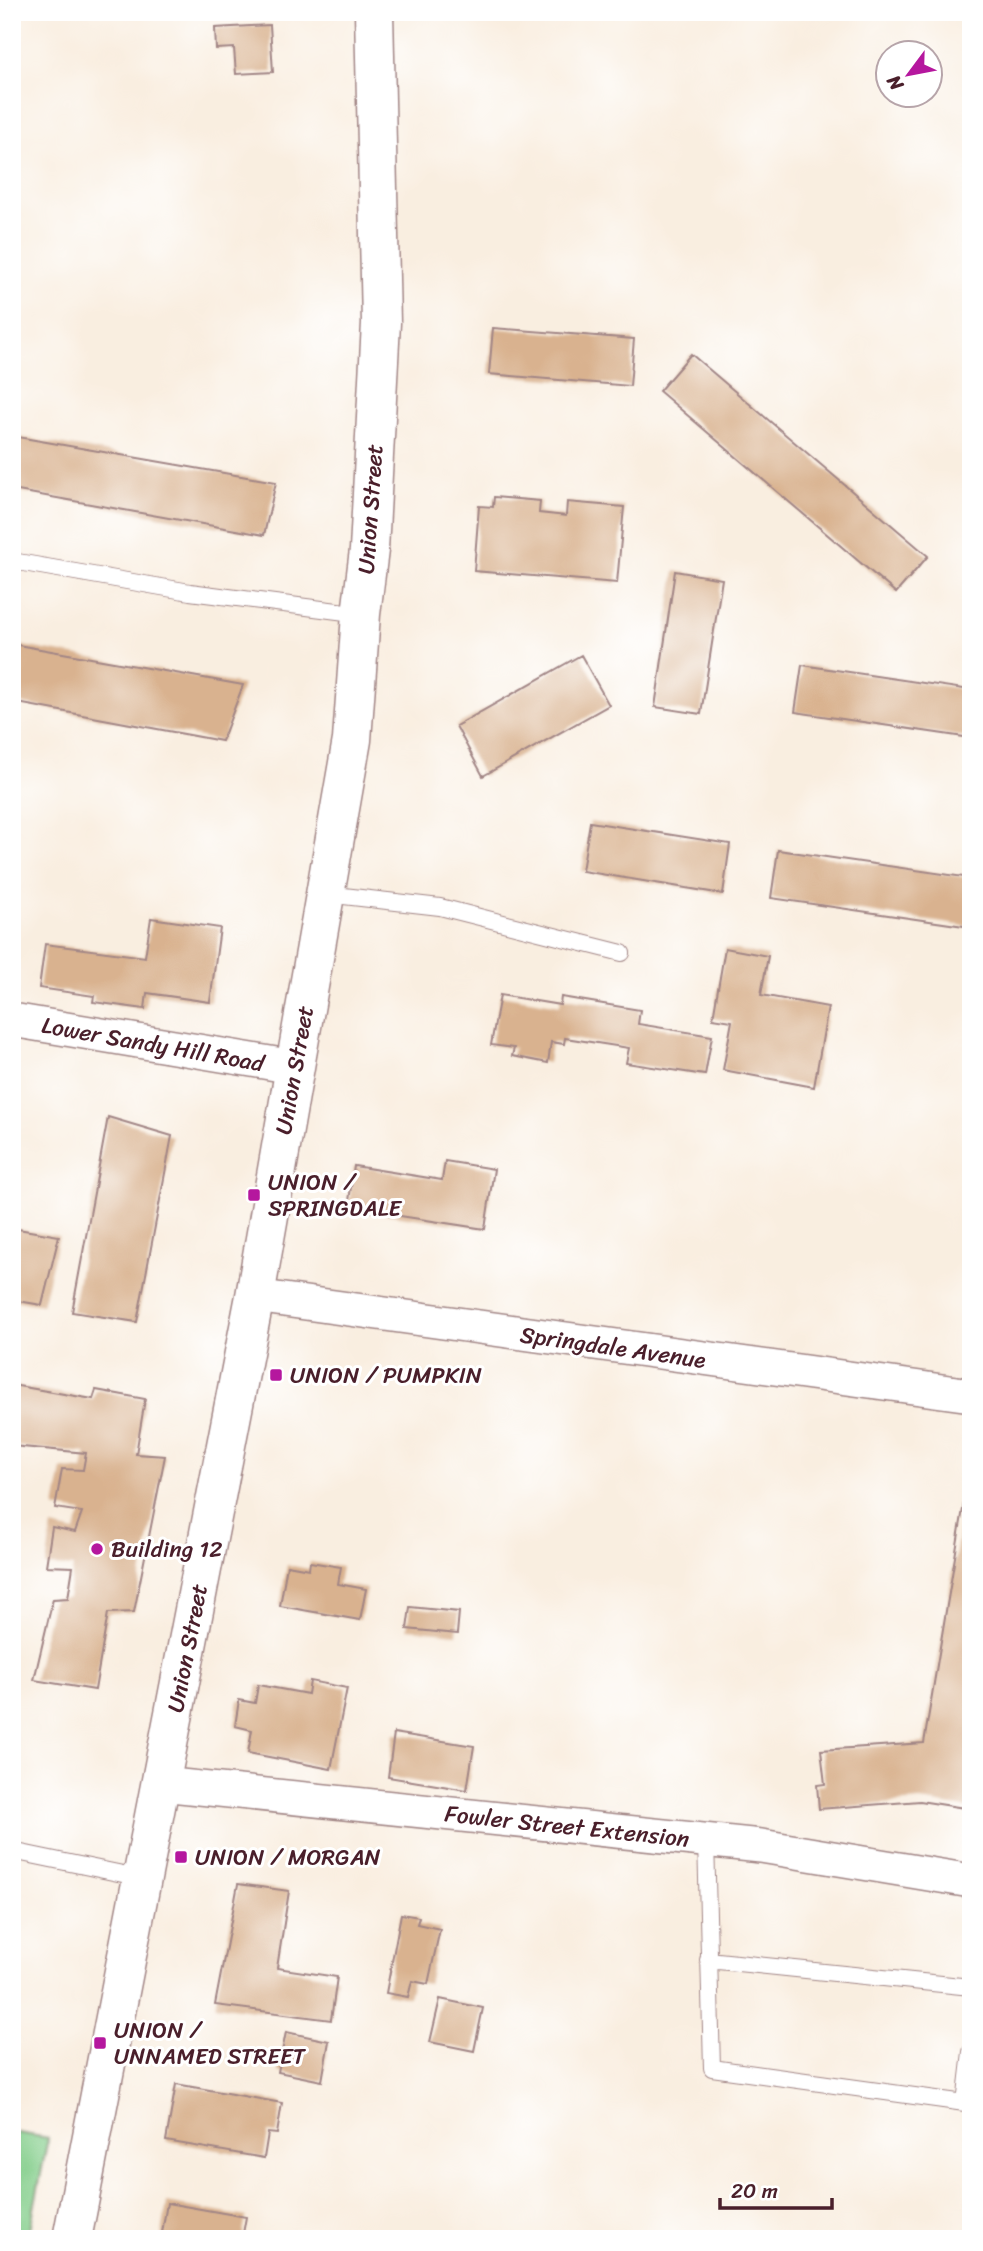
<svg xmlns="http://www.w3.org/2000/svg" width="983" height="2251" viewBox="0 0 983 2251" font-family="Sriracha,sans-serif">
	<rect width="100%" height="100%" fill="#fff"/>
	<filter id="ink" filterUnits="userSpaceOnUse"><feTurbulence type="fractalNoise" baseFrequency=".0143" numOctaves="2"/><feDisplacementMap in="SourceGraphic" scale="14" xChannelSelector="R" yChannelSelector="G"/><feConvolveMatrix kernelMatrix="1 2 1 2 8 2 1 2 1" color-interpolation-filters="sRGB"/></filter>
	<filter id="wash" filterUnits="userSpaceOnUse"><feTurbulence type="fractalNoise" baseFrequency=".00686" numOctaves="4" result="noise"/><feDisplacementMap in="SourceGraphic" scale="28" xChannelSelector="R" yChannelSelector="G"/><feGaussianBlur stdDeviation="1.57" result="paint"/><feColorMatrix in="noise" values="0 0 0 0 0 0 0 0 0 0 0 0 0 0 0 0 0 1.4 0 .05"/><feComposite in="paint" operator="in"/></filter>
	<g filter="url(#wash)">
		<rect width="100%" height="100%" fill="#f9eee0"/>
		<!-- green -->
		<path fill="#84ce8b" stroke="#67765b" stroke-width="2" d="M12 2132 48 2138 28 2239H12Z"/>
		<g id="blocks">
			<!-- building -->
			<path fill="#d9b28f" d="M270 25 273 72 236 74 234 48 216 49 215 28Z
				M493 328 634 339 630 386 489 374Z
				M691 354 928 556 896 593 659 391Z
				M12 436 276 482 264 535 12 490Z
				M494 497 540 501 539 513 566 516 567 502 624 507 617 583 474 571 479 506 493 507Z
				M675 571 722 579 701 714 655 707Z
				M12 644 243 685 222 741 12 702Z
				M581 655 609 705 483 776 456 726Z
				M802 665 971 690V738L795 712Z
				M590 822 730 844 723 894 582 871Z
				M778 850 971 878V927L771 898Z
				M151 918 220 928 210 1002 147 993 145 1009 93 1002 94 996 39 988 45 944 145 957Z
				M725 948 768 956 761 995 828 1007 814 1087 723 1070 732 1021 713 1018Z
				M500 995 560 1005 561 997 640 1010 638 1024 712 1036 705 1075 626 1063 629 1048 565 1038 564 1044 551 1042 548 1063 512 1056 514 1048 491 1045Z
				M108 1117 172 1136 137 1322 72 1312Z
				M445 1161 494 1169 485 1229 348 1208 354 1166 442 1180Z
				M12 1228 59 1236 42 1305 12 1300Z
				M12 1385 93 1399 96 1390 145 1399 136 1454 165 1456 134 1612 108 1613 95 1690 34 1680 53 1599 68 1598 73 1567 46 1566 52 1527 75 1532 82 1512 55 1508 62 1469 83 1470 86 1453 12 1446Z
				M969 1473 971 1809 920 1801 819 1809 817 1785 825 1784 821 1750 924 1743Z
				M310 1562 341 1567 338 1584 366 1589 360 1620 280 1606 287 1565 309 1569Z
				M410 1607 459 1612 457 1634 407 1629Z
				M310 1681 347 1688 331 1769 248 1753 252 1730 235 1726 239 1700 255 1703 258 1685 308 1694Z
				M394 1733 474 1746 467 1790 388 1777Z
				M238 1884 289 1891 277 1968 337 1977 331 2020 215 2005Z
				M401 1914 419 1917 417 1924 440 1929 428 1984 412 1981 408 1997 386 1993Z
				M440 1999 483 2008 474 2051 430 2042Z
				M286 2032 329 2041 322 2081 278 2072Z
				M176 2084 282 2103 277 2134 268 2133 264 2158 166 2141Z
				M167 2203 246 2217 242 2239H161Z"/>
		</g>
	</g>
	<g filter="url(#ink)">
		<use href="#blocks" fill-opacity="0" stroke="#a28686" stroke-width="2"/>
		<g fill="none" stroke-linecap="round" stroke-linejoin="round">
			<defs>
				<path id="service" d="M12 561 190 592 361 614
					M326 894 440 907 622 953
					M706 1840 712 2068 965 2103 971 2052
					M12 1851 142 1878
					M708 1960 971 1987"/>
				<path id="minor" d="M12 1020 294 1067
					M255 1296 971 1395
					M161 1784 761 1846 971 1881"/>
				<path id="secondary" d="M72 2239 255 1296 352 740 361 614 369 550 381 323 374 12"/>
			</defs>
			<!-- service casing -->
			<use href="#service" stroke="#a28686" stroke-width="18"/>
			<!-- minor casing -->
			<use href="#minor" stroke="#a28686" stroke-width="36"/>
			<!-- secondary casing -->
			<use href="#secondary" stroke="#a28686" stroke-width="41"/>
			<!-- service -->
			<use href="#service" stroke="#fff" stroke-width="16"/>
			<!-- minor -->
			<use href="#minor" stroke="#fff" stroke-width="33"/>
			<!-- secondary -->
			<use href="#secondary" stroke="#fff" stroke-width="38"/>
		</g>
	</g>
	<!-- markers -->
	<g fill="#b5179e" stroke="#fff" stroke-width="2.5">
		<rect x="247" y="1188" width="14" height="14" rx="3.5"/>
		<rect x="269" y="1368" width="14" height="14" rx="3.5"/>
		<circle cx="97" cy="1549" r="7"/>
		<rect x="174" y="1850" width="14" height="14" rx="3.5"/>
		<rect x="93" y="2036" width="14" height="14" rx="3.5"/>
	</g>
	<g text-anchor="middle" stroke-width="6" stroke-linejoin="round" paint-order="stroke">
		<!-- street labels -->
		<g font-size="23" fill="#4a1f2b" stroke="#fff">
			<text transform="translate(370 509) rotate(-86)" y="8">Union Street</text>
			<text transform="translate(153 1044) rotate(10)" y="8">Lower Sandy Hill Road</text>
			<text transform="translate(294 1070) rotate(-80)" y="8">Union Street</text>
			<text transform="translate(613 1347) rotate(8)" y="8">Springdale Avenue</text>
			<text transform="translate(187 1648) rotate(-79)" y="8">Union Street</text>
			<text transform="translate(567 1826) rotate(6)" y="8">Fowler Street Extension</text>
		</g>
		<!-- poi labels -->
		<g font-size="23" fill="#4a1f2b" stroke="#fff" text-anchor="start">
			<text x="268" y="1190">UNION /<tspan x="268" dy="26">SPRINGDALE</tspan></text>
			<text x="290" y="1383">UNION / PUMPKIN</text>
			<text x="111" y="1557">Building 12</text>
			<text x="195" y="1865">UNION / MORGAN</text>
			<text x="114" y="2038">UNION /<tspan x="114" dy="26">UNNAMED STREET</tspan></text>
		</g>
	</g>
	<!-- margin -->
	<rect width="983" height="2251" fill="none" stroke="#fff" stroke-width="42"/>
	<!-- north arrow -->
	<g transform="translate(909 74) rotate(238)"><circle r="33" fill="#ffffff" stroke="#b7a5aa" stroke-width="2"/>
	<path d="M0-5L12 26L0 18L-12 26Z" fill="#b5179e"/>
	<text y="-10" font-size="19" font-weight="bold" text-anchor="middle" fill="#4a1f2b">N</text>
	</g>
	<!-- scale -->
	<path d="M720 2198v10h112v-10" fill="none" stroke="#4a1f2b" stroke-width="3.5"/>
	<text x="731" y="2198" font-size="21" fill="#4a1f2b" stroke="#ffffff" stroke-width="5" paint-order="stroke">20 m</text>
</svg>
